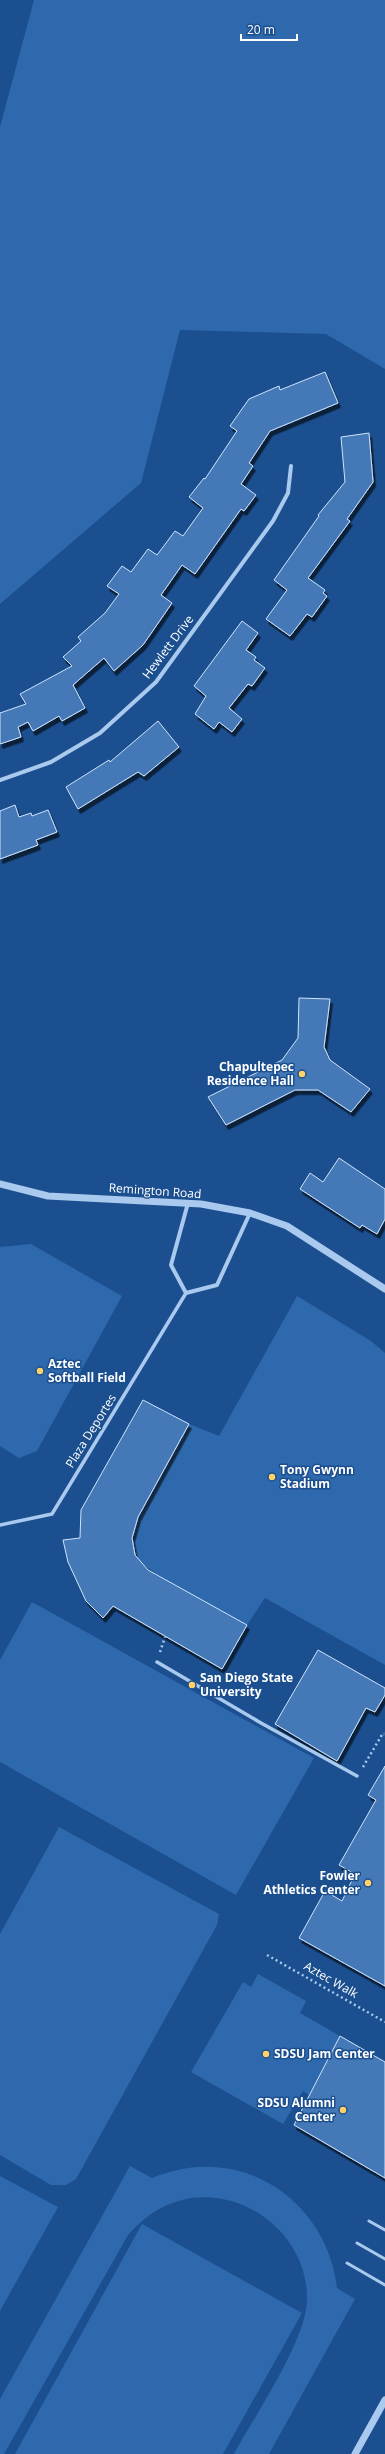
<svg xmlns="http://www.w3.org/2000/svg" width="385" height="2454" viewBox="0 0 385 2454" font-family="'Open Sans',sans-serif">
	<defs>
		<filter id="shadow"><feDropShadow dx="2.5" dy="4.5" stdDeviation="0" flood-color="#0009"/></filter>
	</defs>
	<rect width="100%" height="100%" fill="#1b4f8f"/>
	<!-- green -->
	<path fill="#2e69ad" d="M34 0H385V369L326 334 180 330 141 483 0 604V127Z
		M31 1244 122 1296 37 1451 19 1458 0 1446V1247Z
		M297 1296 371 1341 385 1353V1665L265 1598 247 1625C227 1614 141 1571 134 1554 124 1524 173 1452 189 1424L219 1436Z
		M32 1602 314 1758 236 1895 0 1762V1660Z
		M59 1827 219 1914 217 1925 76 2179 66 2185H51L0 2155V1934Z
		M258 1974 306 2001 300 2013 340 2036 309 2095 303 2091 283 2124 191 2072 243 1982 251 1987Z
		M130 2166 152 2178C171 2171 190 2166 211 2167 278 2169 330 2223 337 2288L355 2299 269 2454H234C255 2415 304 2344 307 2302 310 2229 229 2174 163 2207 149 2214 138 2224 128 2235L4 2454H0V2399Z
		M0 2176 58 2207 0 2311Z
		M142 2224 302 2313 223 2454H15Z"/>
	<!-- building -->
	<path fill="#4478b7" stroke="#cfe3fa" filter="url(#shadow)" d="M325 372 338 403 270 431 249 463 253 466 241 484 256 495 244 511 241 509 195 574 182 565 161 595 172 603 143 645 114 671 104 658 73 685 85 708 62 721 59 716 33 731 28 722 18 727 21 737 0 744V713L26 704 20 694 72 666 63 657 81 641 78 637 105 613 119 594 107 586 122 566 131 572 148 549 157 555 175 531 183 536 203 508 189 497 204 478 205 479 237 431 230 426 249 399 279 386 280 390Z
		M369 433 373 482 347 519 350 521 308 578 325 590 323 593 327 596 312 617 307 614 290 636 266 619 287 590 274 580 319 516 318 515 345 482 341 437Z
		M242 621 258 633 246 650 256 657 254 660 265 668 252 686 248 684 229 708 242 719 232 732 219 722 214 729 195 714 206 696 194 686Z
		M158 721 179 747 144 776 138 772 78 809 66 787 109 760 110 762Z
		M15 805 19 817 31 813 32 816 48 810 57 832 36 840 38 845 0 859V811Z
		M299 998 330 999 324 1047 330 1060 370 1089 351 1112 318 1090H295L226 1125 208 1097 282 1060 298 1038Z
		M339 1158 385 1189V1219L377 1234 362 1225 360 1228 300 1189 310 1173 323 1182Z
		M143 1400 189 1424 138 1517 132 1538 135 1555 148 1570 247 1625 222 1669 113 1606 103 1618 86 1601 68 1562 63 1540 80 1538 81 1510Z
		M318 1650 385 1688V1695L375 1712 366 1708 337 1761 275 1724Z
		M385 1766V1986L299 1938 325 1891 342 1901 355 1874 339 1865 376 1800 368 1795Z
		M340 2036 385 2062V2178L294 2125Z"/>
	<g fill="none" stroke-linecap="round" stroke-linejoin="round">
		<!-- pedestrian-tunnel -->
		<path stroke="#3d69a0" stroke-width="3.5" stroke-dasharray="3.5 2" stroke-linecap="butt" d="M383 1733 385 1735"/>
		<!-- path -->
		<path stroke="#a9c9ee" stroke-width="2.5" stroke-dasharray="2 3" stroke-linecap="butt" d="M160 1652 165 1637
			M363 1767 383 1733
			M267 1955 385 2022"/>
		<!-- service -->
		<path stroke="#a9c9ee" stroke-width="3" d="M369 2221 385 2230
			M357 2243 385 2259
			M347 2263 385 2285"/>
		<!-- pedestrian -->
		<path stroke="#a9c9ee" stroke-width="3.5" d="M0 1525 52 1514 186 1293
			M157 1662 261 1723 357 1776"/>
		<!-- minor -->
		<path stroke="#a9c9ee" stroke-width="4" d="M0 780 51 762 100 733 156 682 273 521 288 493 291 466
			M188 1203 171 1265 186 1293 217 1285 250 1213"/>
		<!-- tertiary -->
		<path stroke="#a9c9ee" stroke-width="7" d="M0 1184 48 1196 201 1204 250 1213 287 1226 385 1289
			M355 2454 385 2400"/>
	</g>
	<!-- markers -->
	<g fill="#ffd166" stroke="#1b4f8f" stroke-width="1.5">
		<circle cx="302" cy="1074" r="4"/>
		<circle cx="40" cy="1371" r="4"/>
		<circle cx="272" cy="1477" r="4"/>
		<circle cx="192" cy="1685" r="4"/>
		<circle cx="368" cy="1883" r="4"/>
		<circle cx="266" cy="2054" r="4"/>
		<circle cx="343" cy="2110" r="4"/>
	</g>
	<g text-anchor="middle" stroke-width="3" stroke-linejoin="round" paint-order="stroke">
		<!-- street labels -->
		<g font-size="12" fill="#fff" stroke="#1b4f8f">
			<text transform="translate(168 647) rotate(-53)" y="4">Hewlett Drive</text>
			<text transform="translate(155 1191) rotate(4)" y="4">Remington Road</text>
			<text transform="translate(91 1431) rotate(-58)" y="4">Plaza Deportes</text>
			<text transform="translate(331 1980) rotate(30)" y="4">Aztec Walk</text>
		</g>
		<!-- poi labels -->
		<g font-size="12" font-weight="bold" fill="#fff" stroke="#1b4f8f" text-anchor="start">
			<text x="294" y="1071" text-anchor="end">Chapultepec<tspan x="294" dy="14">Residence Hall</tspan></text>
			<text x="48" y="1368">Aztec<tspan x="48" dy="14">Softball Field</tspan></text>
			<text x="280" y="1474">Tony Gwynn<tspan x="280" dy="14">Stadium</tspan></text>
			<text x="200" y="1682">San Diego State<tspan x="200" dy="14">University</tspan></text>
			<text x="360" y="1880" text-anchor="end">Fowler<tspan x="360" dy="14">Athletics Center</tspan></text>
			<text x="274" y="2058">SDSU Jam Center</text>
			<text x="335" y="2107" text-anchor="end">SDSU Alumni<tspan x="335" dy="14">Center</tspan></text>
		</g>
	</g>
	<!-- scale -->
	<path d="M241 34v6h56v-6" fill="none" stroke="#ffffff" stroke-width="2"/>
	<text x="247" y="34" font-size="12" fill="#ffffff" stroke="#1b4f8f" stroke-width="3" paint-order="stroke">20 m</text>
</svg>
